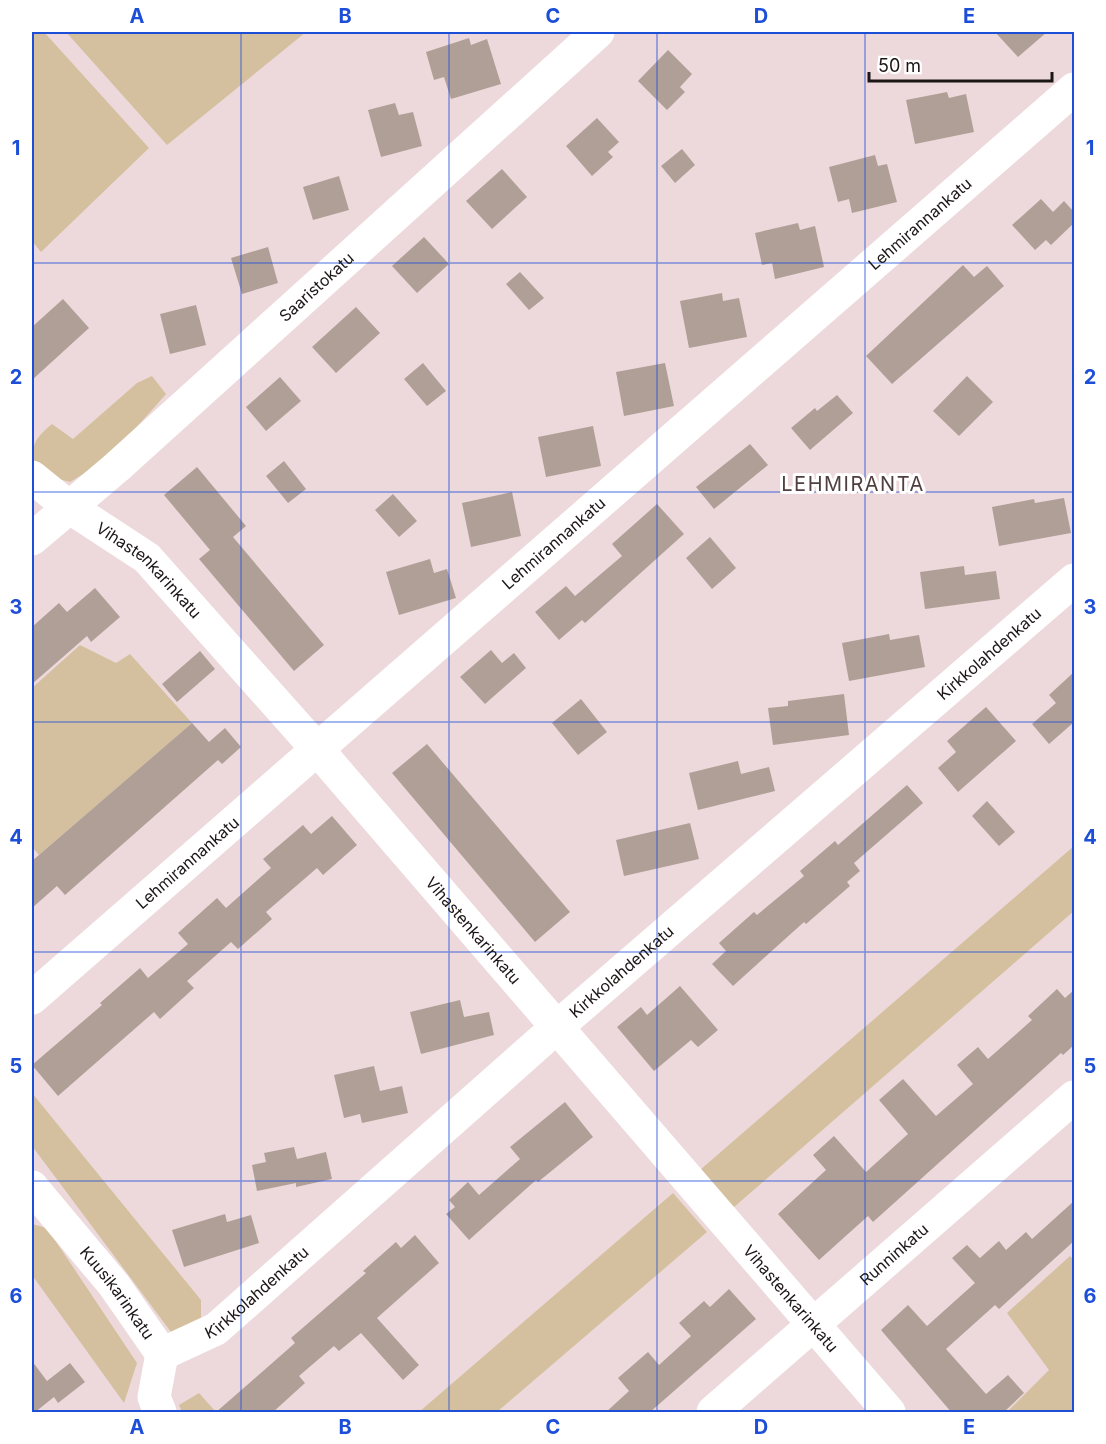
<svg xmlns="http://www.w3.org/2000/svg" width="1106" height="1444" viewBox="0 0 1106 1444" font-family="Inter,sans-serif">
	<rect width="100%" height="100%" fill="#edd9db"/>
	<!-- green -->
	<path fill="#d4c09f" d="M32 32H44L149 148 41 252 32 241Z
		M66 32H306L167 145Z
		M152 376 166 394C138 426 107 462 70 482L51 477 32 466C32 444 35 438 52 424L73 439 137 383Z
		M80 645 116 663 130 654 192 723 39 855 32 847V688Z
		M1074 846V911L733 1208 700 1170Z
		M32 1093 201 1300V1322L171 1332 32 1146Z
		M673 1193 707 1232 497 1412H419Z
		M32 1224 47 1228 137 1363 124 1403 32 1275Z
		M1070 1256 1074 1260V1412H1007L1049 1370 1007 1313Z
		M199 1393 216 1412H182L179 1405Z"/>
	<!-- building -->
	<path fill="#b09f97" d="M995 32H1047L1018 57Z
		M469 38 471 45 487 39 501 84 451 99 444 77 434 80 426 52Z
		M668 50 692 74 680 87 685 92 667 110 638 81Z
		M947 92 949 98 966 94 974 132 915 144 906 100Z
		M395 103 399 115 413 112 422 146 381 157 368 110Z
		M597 118 619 142 608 152 613 157 592 176 566 146Z
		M682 149 695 165 675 183 661 166Z
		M875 155 878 166 887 164 897 202 852 213 849 199 838 202 829 167Z
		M502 169 527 197 492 229 466 201Z
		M339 176 349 210 313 220 303 187Z
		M1041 199 1053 212 1064 201 1074 212V223L1051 245 1046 240 1035 250 1012 225Z
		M798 223 800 230 815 226 824 267 775 279 772 263 762 265 755 233Z
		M424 237 449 264 417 293 392 266Z
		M268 247 278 283 242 294 231 258Z
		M963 265 974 277 987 266 1004 286 892 384 866 356Z
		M520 272 544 298 529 310 506 284Z
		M722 293 723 301 739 298 747 337 689 348 680 301Z
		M63 299 89 328 32 380V327Z
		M196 305 206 345 170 354 160 314Z
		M356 307 380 333 336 373 312 347Z
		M423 363 446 391 427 406 404 379Z
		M665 363 674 406 624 416 616 372Z
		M967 376 993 402 959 436 933 411Z
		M280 377 301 401 266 431 246 407Z
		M837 395 853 413 810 450 791 428 815 408 817 411Z
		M593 426 601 466 546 477 538 437Z
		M750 444 768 465 714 509 696 487Z
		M284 461 306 489 288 503 266 476Z
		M197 467 246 526 233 537 324 645 294 671 199 559 210 550 164 495Z
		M512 492 521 536 471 547 462 503Z
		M393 494 417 521 399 537 375 510Z
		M1064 498 1071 533 999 546 992 507 1034 499 1035 503Z
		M657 504 684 534 585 623 582 620 559 640 535 612 566 586 575 596 622 556 612 544Z
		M710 537 736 568 712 589 686 558Z
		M430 559 434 573 447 569 456 598 399 615 386 572Z
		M964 566 965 575 996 571 1000 599 925 609 920 572Z
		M95 588 120 617 91 642 87 636 32 684V627L59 603 67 612Z
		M889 634 890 640 919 635 925 667 849 681 842 643Z
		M491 650 502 663 514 653 526 668 485 704 460 677Z
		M200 651 215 669 177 702 162 684Z
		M1074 672V725L1073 723 1049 744 1032 724 1056 703 1049 695Z
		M844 694 849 735 773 745 768 708 788 706V701Z
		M581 699 607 732 578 755 552 723Z
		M986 707 1016 741 958 792 938 768 956 752 947 741Z
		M192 723 209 742 225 728 241 747 222 764 218 760 65 895 57 886 32 908V861Z
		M427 744 570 912 535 942 392 773Z
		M738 761 741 774 769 767 775 791 698 810 689 773Z
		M907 785 923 803 854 863 860 871 847 882 850 886 806 924 804 922 733 986 712 964 726 951 719 943 754 912 757 915 804 876 800 871 835 841 838 845Z
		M987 801 1015 832 999 846 972 816Z
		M332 816 357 845 323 875 317 868 266 912 272 919 238 949 231 942 187 981 194 988 160 1019 154 1012 58 1096 32 1065 102 1005 100 1003 140 968 148 978 188 944 178 933 217 898 226 908 271 868 263 859 303 825 311 834Z
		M690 823 699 859 624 876 616 840Z
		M680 986 718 1030 698 1047 691 1040 654 1071 617 1027 641 1007 647 1015Z
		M1057 989 1065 998 1074 990V1045L1063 1055 1061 1053 873 1222 868 1216 819 1260 778 1214 826 1170 813 1155 834 1136 866 1172 908 1134 879 1100 903 1079 936 1116 973 1084 957 1065 978 1047 988 1059 1032 1020 1028 1016Z
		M460 1000 464 1017 489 1012 494 1035 421 1054 410 1012Z
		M374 1066 380 1091 402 1086 408 1113 362 1123 360 1114 344 1118 334 1075Z
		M565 1102 593 1137 538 1182 536 1180 469 1240 446 1214 455 1207 449 1200 468 1182 479 1195 520 1159 510 1147Z
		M294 1147 297 1159 326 1152 332 1179 296 1187V1183L257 1191 252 1165 266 1162 264 1153Z
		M1074 1201V1241L999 1309 995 1305 946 1349 986 1394 1008 1375 1024 1393 1003 1413H952L881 1330 908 1305 927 1326 975 1283 952 1258 967 1245 980 1258 999 1241 1006 1250 1026 1232 1032 1239Z
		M225 1214 227 1222 251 1215 259 1243 184 1267 172 1230Z
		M415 1235 439 1263 377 1318 419 1365 403 1380 361 1333 339 1351 334 1346 299 1376 305 1383 272 1413H215L295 1343 291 1338 366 1273 363 1271 396 1242 401 1248Z
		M729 1289 756 1319 649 1413H605L629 1391 618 1378 648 1352 659 1365 691 1336 679 1323 704 1301 710 1307Z
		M32 1361 47 1381 70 1363 85 1382 58 1403 54 1397 34 1413H32Z"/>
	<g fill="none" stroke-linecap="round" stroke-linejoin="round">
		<!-- minor -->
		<g stroke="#fff" stroke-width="33">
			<path id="s1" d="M32 477 69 507 147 558 317 749 889 1412"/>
			<path id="s2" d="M32 539 117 467 598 32"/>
			<path id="s3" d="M32 998 1074 89"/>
			<path id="s4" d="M32 1187 114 1285 162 1354 154 1397 160 1412"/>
			<path id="s5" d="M162 1354 216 1329 557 1027 1074 580"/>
			<path id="s6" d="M713 1412 1074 1097"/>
		</g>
	</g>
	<!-- grid -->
	<path fill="none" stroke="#1d4ed8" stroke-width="1.5" stroke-opacity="0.55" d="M241 32V1412M449 32V1412M657 32V1412M865 32V1412M32 263H1074M32 492H1074M32 722H1074M32 952H1074M32 1181H1074"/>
	<g text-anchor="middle" stroke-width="6" stroke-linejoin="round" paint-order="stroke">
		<!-- street labels -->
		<g font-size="16" fill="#1d1617" stroke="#fff">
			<text dy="6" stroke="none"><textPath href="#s3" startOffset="1178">Lehmirannankatu</textPath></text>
			<text dy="6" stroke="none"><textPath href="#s2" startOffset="380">Saaristokatu</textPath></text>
			<text dy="6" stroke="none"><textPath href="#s3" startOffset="692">Lehmirannankatu</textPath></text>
			<text dy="6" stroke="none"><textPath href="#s1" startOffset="150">Vihastenkarinkatu</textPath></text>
			<text dy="6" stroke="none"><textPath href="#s5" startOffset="1086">Kirkkolahdenkatu</textPath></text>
			<text dy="6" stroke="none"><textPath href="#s3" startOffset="206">Lehmirannankatu</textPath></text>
			<text dy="6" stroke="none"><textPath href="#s1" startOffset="636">Vihastenkarinkatu</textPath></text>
			<text dy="6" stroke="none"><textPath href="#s5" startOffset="600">Kirkkolahdenkatu</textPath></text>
			<text dy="6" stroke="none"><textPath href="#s6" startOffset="240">Runninkatu</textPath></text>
			<text dy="6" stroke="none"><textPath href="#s5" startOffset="114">Kirkkolahdenkatu</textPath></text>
			<text dy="6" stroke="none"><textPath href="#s4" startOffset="136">Kuusikarinkatu</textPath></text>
			<text dy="6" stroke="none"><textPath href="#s1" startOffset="1122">Vihastenkarinkatu</textPath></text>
		</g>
		<!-- quarter labels -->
		<g font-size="20" letter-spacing="1.5" fill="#503f41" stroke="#fff">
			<text x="853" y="491">LEHMIRANTA</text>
		</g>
	</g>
	<!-- border -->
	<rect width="1106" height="1444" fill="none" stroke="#ffffff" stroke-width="66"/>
	<!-- scale -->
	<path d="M869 72v9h183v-9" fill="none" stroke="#1d1617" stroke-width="3"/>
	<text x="878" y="72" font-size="18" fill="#1d1617" stroke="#ffffff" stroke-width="4.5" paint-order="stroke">50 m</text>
	<rect x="33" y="33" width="1040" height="1378" fill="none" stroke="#1d4ed8" stroke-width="2"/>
	<g font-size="20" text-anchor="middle" font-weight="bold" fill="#1d4ed8">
		<text x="137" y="23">A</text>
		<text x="345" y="23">B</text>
		<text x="553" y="23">C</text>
		<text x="761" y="23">D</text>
		<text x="969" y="23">E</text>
		<text x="16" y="155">1</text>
		<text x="1090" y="155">1</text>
		<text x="16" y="384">2</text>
		<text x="1090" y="384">2</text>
		<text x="16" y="614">3</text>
		<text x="1090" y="614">3</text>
		<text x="16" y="844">4</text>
		<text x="1090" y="844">4</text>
		<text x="16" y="1073">5</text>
		<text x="1090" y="1073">5</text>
		<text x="16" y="1303">6</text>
		<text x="1090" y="1303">6</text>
		<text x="137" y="1434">A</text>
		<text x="345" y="1434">B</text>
		<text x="553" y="1434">C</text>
		<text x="761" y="1434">D</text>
		<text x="969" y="1434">E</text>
	</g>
</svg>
